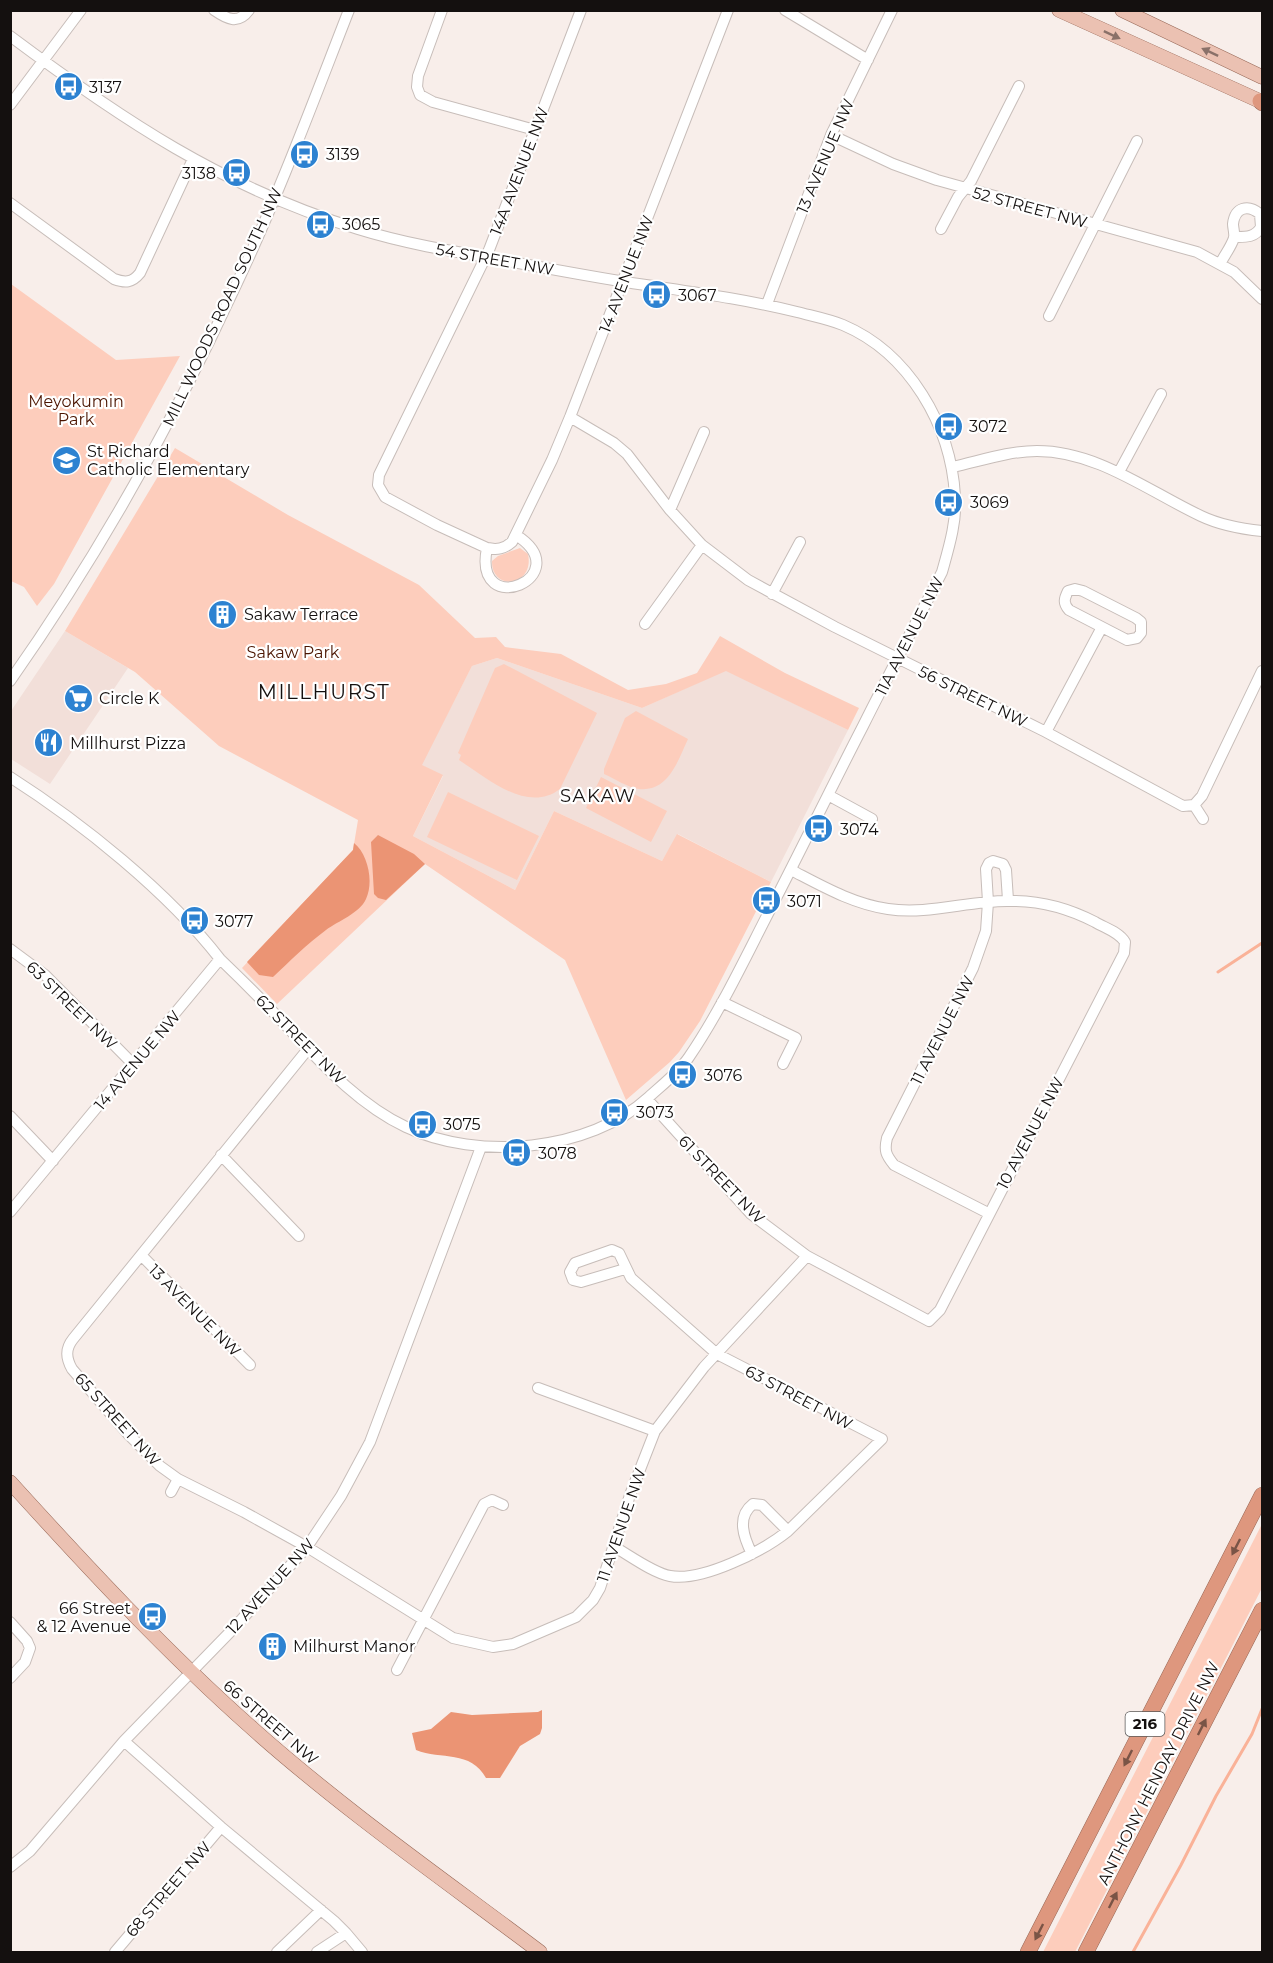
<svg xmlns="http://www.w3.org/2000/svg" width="1273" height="1963" viewBox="0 0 1273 1963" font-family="Montserrat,sans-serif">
	<rect width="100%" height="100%" fill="#f8eeea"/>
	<!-- built -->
	<path fill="#f2dfd9" d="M65 631 128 668 50 784 11 759V711Z
		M497 658 642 708 726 670 848 730 771 882 678 834 662 861 554 811 515 890 413 836 443 776 421 765 472 666Z"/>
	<!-- green -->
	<path fill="#fdcdbc" d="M11 284 116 360 180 356 54 584 37 606 24 587 11 581Z
		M175 448 288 515 419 585 475 638 496 637 505 647 561 654 628 690 666 684 697 673 720 636 785 673 859 708 848 730 726 671 642 708 497 658 472 666 422 765 443 775 413 836 515 890 554 811 662 861 677 834 771 882 700 1021 679 1052 670 1062 626 1100 565 960 425 864 277 1004 242 968 353 850 358 820 219 746 135 672 65 631Z
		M520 548 528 554C535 587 491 592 492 561L498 556Z
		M504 664 597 713 560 789C527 814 487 778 459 760L461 755 458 753 495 668Z
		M636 711 688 739C678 760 669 792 639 789 628 788 614 778 604 774V769L625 718Z
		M601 777 667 811 651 842 586 808Z
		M448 792 539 836 517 880 427 837Z
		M1262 1524V1588L1075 1952H1043Z"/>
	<!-- forest -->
	<path fill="#eb9474" d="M378 835 414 854 425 864 386 900 378 898 374 894 371 842Z
		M354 843C368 854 374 882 366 899 360 913 338 921 326 930 307 944 290 961 273 977L259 975 247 962 353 850Z
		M542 1710V1728L540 1734 520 1746 500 1778H486C471 1750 441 1760 416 1750L412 1733 431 1729 451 1712 472 1715 538 1712Z"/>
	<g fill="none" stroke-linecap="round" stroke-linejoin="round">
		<!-- stream -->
		<path stroke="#fab298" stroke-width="3" d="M1218 972 1262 943
			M1133 1952 1181 1865 1216 1796 1252 1734 1262 1709"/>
		<defs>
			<path id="minor" d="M214 10C227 19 238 25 249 10
				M442 10 418 76 417 87 420 95 433 102 535 130
				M581 10 489 250 379 475 378 485 385 497 437 525 487 548C497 550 504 549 512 542L552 460 570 417 728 10
				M785 10 868 60
				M10 36C121 119 224 188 358 229 403 243 450 251 497 259 540 267 583 275 626 282 683 291 741 298 797 312 812 316 828 319 843 325 909 353 951 425 955 496 957 521 949 547 942 572 916 623 889 674 863 726 832 786 803 846 772 906 746 956 721 1010 689 1057 679 1072 662 1085 649 1097 589 1152 478 1161 406 1127 360 1105 325 1067 291 1031 268 1006 244 982 220 959 168 892 82 823 10 777
				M10 105 81 10
				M831 135 893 164 937 180 1197 252 1234 272 1262 299
				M10 203 114 279C125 283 132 283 140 273L193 159
				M941 229 958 197 971 181 1019 86
				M1220 264C1224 256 1231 247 1234 238 1235 234 1233 228 1233 224 1235 207 1248 204 1260 214L1261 227C1255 238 1245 237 1234 237
				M767 304 831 135 892 10
				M1049 316 1137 141
				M570 417 614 443 627 454 670 510 702 545 748 580 835 627 1046 732 1183 806 1194 805 1203 819
				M952 467C980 461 1008 451 1037 451 1097 451 1148 491 1201 516 1220 525 1242 529 1262 531
				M1119 472 1161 394
				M670 510 704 432
				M487 548C472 622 580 576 516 535
				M1075 589 1083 591 1136 618 1141 622V633L1137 638 1127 640 1069 610C1063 603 1064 599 1068 591Z
				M772 594 800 542
				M645 624 702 545
				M10 681C98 556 173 422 237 283 279 194 313 102 349 10
				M1046 732 1102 627
				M828 795 872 819
				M1194 805 1202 796 1262 671
				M10 949 45 975 132 1063
				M722 1002 796 1038 783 1064
				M308 1049 73 1339C65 1349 66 1358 72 1369L129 1435 160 1466 178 1479 244 1512 307 1547 453 1638 493 1647 513 1644 576 1617 593 1600 600 1588 630 1495 655 1431 704 1367 807 1256
				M647 1099 751 1214 807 1256 929 1321 940 1310 1124 953 1125 942C1119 932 1105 928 1095 922 1068 908 1037 900 1007 901 967 901 928 915 888 909 853 904 822 886 791 870
				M10 1116 53 1161
				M221 1155 299 1236
				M10 1212 220 959
				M988 1213 894 1165C886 1155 884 1151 887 1138L973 968 986 931 988 902 986 869 989 863 993 861 1003 864 1006 870 1008 900
				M141 1255 250 1365
				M538 1388 655 1431
				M171 1492 178 1479
				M613 1546C629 1555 653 1573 670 1576 702 1582 763 1551 788 1531L882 1439 717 1354 631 1278 619 1253 612 1250 575 1263 570 1272 573 1280 581 1282 625 1269
				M752 1554C744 1538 736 1517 753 1504L762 1505 788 1531
				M10 1622 27 1641 30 1648 25 1662 10 1678
				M397 1670 484 1504 492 1500 503 1505
				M124 1741 221 1827 334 1921 346 1933 362 1952
				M10 1867 30 1851 124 1741 232 1630 307 1547 341 1496 370 1442 481 1147
				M115 1952 221 1827
				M277 1952 321 1910
				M317 1952 346 1933"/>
			<path id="major" d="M1059 10 1262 102
				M1122 10 1262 77
				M10 1482C88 1568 166 1652 253 1729 344 1810 443 1879 540 1952"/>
			<path id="highway" d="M1260 101 1262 103
				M1028 1952 1262 1495
				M1086 1952 1262 1610"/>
		</defs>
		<!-- minor casing -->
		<use href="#minor" stroke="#c7bdb9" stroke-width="12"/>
		<!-- major casing -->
		<use href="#major" stroke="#976857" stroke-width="15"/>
		<!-- highway casing -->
		<use href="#highway" stroke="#976857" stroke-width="16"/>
		<!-- minor -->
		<use href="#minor" stroke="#fff" stroke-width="10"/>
		<!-- major -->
		<use href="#major" stroke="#ebc1b2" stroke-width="14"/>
		<!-- highway -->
		<use href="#highway" stroke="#de977e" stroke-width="15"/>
	</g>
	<!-- one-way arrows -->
	<defs><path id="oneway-solid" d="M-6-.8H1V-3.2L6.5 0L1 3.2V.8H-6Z" transform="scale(1.5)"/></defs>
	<g fill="#8a7169">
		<use href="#oneway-solid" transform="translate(1112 35) rotate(25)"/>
		<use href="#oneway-solid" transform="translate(1210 52) rotate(-155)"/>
	</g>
	<g fill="#795446">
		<use href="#oneway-solid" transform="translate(1236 1547) rotate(117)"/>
		<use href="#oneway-solid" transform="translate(1202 1727) rotate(-63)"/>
		<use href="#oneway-solid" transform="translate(1128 1758) rotate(117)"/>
		<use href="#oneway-solid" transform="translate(1113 1900) rotate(-63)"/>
		<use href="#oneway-solid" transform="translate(1039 1932) rotate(117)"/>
	</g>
	<!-- icons -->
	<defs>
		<symbol id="bus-disc" viewBox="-11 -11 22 22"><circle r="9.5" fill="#2d82d1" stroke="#fff"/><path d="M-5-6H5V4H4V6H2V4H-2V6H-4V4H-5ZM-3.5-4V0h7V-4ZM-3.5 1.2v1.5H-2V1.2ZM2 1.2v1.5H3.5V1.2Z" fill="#fff"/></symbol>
		<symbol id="school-disc" viewBox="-11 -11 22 22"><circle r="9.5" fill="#2d82d1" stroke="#fff"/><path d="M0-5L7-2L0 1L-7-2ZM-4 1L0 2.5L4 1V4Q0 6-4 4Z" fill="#fff"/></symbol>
		<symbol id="building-disc" viewBox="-11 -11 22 22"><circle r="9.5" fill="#2d82d1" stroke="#fff"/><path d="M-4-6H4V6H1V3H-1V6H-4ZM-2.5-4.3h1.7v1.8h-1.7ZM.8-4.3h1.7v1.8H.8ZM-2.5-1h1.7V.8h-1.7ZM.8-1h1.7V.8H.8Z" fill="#fff"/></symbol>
		<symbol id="supermarket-disc" viewBox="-11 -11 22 22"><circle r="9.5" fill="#2d82d1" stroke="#fff"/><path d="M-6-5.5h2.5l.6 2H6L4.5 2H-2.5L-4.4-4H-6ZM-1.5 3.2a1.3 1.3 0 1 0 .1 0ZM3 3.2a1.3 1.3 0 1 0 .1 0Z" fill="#fff"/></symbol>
		<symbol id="restaurant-disc" viewBox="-11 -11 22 22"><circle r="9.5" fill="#2d82d1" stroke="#fff"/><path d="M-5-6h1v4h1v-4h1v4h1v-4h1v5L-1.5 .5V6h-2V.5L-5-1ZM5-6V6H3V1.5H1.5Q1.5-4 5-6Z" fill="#fff"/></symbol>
	</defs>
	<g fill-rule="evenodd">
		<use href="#bus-disc" x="52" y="70" width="33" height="33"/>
		<use href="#bus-disc" x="288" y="138" width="33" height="33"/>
		<use href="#bus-disc" x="220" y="156" width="33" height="33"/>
		<use href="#bus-disc" x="304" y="208" width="33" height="33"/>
		<use href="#bus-disc" x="640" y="278" width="33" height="33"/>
		<use href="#bus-disc" x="932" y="410" width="33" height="33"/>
		<use href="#school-disc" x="50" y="444" width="33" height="33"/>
		<use href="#bus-disc" x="932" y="486" width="33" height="33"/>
		<use href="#building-disc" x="206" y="598" width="33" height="33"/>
		<use href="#supermarket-disc" x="62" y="682" width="33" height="33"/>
		<use href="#restaurant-disc" x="32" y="726" width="33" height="33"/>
		<use href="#bus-disc" x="802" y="812" width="33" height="33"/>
		<use href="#bus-disc" x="750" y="884" width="33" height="33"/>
		<use href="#bus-disc" x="178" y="904" width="33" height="33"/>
		<use href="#bus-disc" x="666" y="1058" width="33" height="33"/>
		<use href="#bus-disc" x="598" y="1096" width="33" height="33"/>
		<use href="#bus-disc" x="406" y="1108" width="33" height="33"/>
		<use href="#bus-disc" x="500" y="1136" width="33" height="33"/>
		<use href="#bus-disc" x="136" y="1600" width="33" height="33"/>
		<use href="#building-disc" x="256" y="1630" width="33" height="33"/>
	</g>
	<g text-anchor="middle" stroke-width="4.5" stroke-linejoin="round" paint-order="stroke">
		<!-- shield labels -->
		<rect fill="#fff" stroke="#5a5857" stroke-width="1.5" x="1125.5" y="1712" width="39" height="24" rx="4.5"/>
		<g font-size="15" font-weight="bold" fill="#14100f">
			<text x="1145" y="1729">216</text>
		</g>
		<!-- poi labels -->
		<g font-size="16" fill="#14100f" stroke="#fff" text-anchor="start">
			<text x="89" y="93">3137</text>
			<text x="326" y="160">3139</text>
			<text x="216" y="179" text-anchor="end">3138</text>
			<text x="342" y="230">3065</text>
			<text x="678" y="301">3067</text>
			<text x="969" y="432">3072</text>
			<text x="87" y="457">St Richard<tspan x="87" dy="18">Catholic Elementary</tspan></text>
			<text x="970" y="508">3069</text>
			<text x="244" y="620">Sakaw Terrace</text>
			<text x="99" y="704">Circle K</text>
			<text x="70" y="749">Millhurst Pizza</text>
			<text x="840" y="835">3074</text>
			<text x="787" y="907">3071</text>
			<text x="215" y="927">3077</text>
			<text x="704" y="1081">3076</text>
			<text x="636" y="1118">3073</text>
			<text x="443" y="1130">3075</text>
			<text x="538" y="1159">3078</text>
			<text x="131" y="1614" text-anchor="end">66 Street<tspan x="131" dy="18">&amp; 12 Avenue</tspan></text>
			<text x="293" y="1652">Milhurst Manor</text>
		</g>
		<!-- street labels -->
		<g font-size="16" fill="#14100f" stroke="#fff">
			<text transform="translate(825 156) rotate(-67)" y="6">13 AVENUE NW</text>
			<text transform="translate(519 171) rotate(-69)" y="6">14A AVENUE NW</text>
			<text transform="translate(1030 207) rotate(15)" y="6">52 STREET NW</text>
			<text transform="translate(495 259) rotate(10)" y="6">54 STREET NW</text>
			<text transform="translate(626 274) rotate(-69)" y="6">14 AVENUE NW</text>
			<text transform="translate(222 307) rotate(-65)" y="6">MILL WOODS ROAD SOUTH NW</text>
			<text transform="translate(909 636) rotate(-63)" y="6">11A AVENUE NW</text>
			<text transform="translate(973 696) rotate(26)" y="6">56 STREET NW</text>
			<text transform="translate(72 1005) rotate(44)" y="6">63 STREET NW</text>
			<text transform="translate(942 1030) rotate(-63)" y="6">11 AVENUE NW</text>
			<text transform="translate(301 1039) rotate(45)" y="6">62 STREET NW</text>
			<text transform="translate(137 1060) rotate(-50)" y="6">14 AVENUE NW</text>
			<text transform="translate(1030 1133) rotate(-62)" y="6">10 AVENUE NW</text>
			<text transform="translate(722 1179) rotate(46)" y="6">61 STREET NW</text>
			<text transform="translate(195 1310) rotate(45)" y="6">13 AVENUE NW</text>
			<text transform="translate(799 1397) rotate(28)" y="6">63 STREET NW</text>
			<text transform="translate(118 1419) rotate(48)" y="6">65 STREET NW</text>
			<text transform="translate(621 1525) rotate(-71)" y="6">11 AVENUE NW</text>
			<text transform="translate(270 1586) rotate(-48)" y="6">12 AVENUE NW</text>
			<text transform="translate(271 1722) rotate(41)" y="6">66 STREET NW</text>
			<text transform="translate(1158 1773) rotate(-63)" y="6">ANTHONY HENDAY DRIVE NW</text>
			<text transform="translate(168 1889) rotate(-49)" y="6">68 STREET NW</text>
		</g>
		<!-- park labels -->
		<g font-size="16" fill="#4b1501" stroke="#fff">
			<text x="76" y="407">Meyokumin<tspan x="76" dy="18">Park</tspan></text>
			<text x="293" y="658">Sakaw Park</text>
		</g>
		<!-- neighbourhood labels -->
		<g font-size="18" letter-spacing="1.5" fill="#14100f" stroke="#fff">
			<text x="598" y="802">SAKAW</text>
		</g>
		<!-- quarter labels -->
		<g font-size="20" letter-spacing="1.5" fill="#14100f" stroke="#fff">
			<text x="324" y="699">MILLHURST</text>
		</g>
	</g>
	<!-- border -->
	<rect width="1273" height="1963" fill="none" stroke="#14100f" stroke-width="24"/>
</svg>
